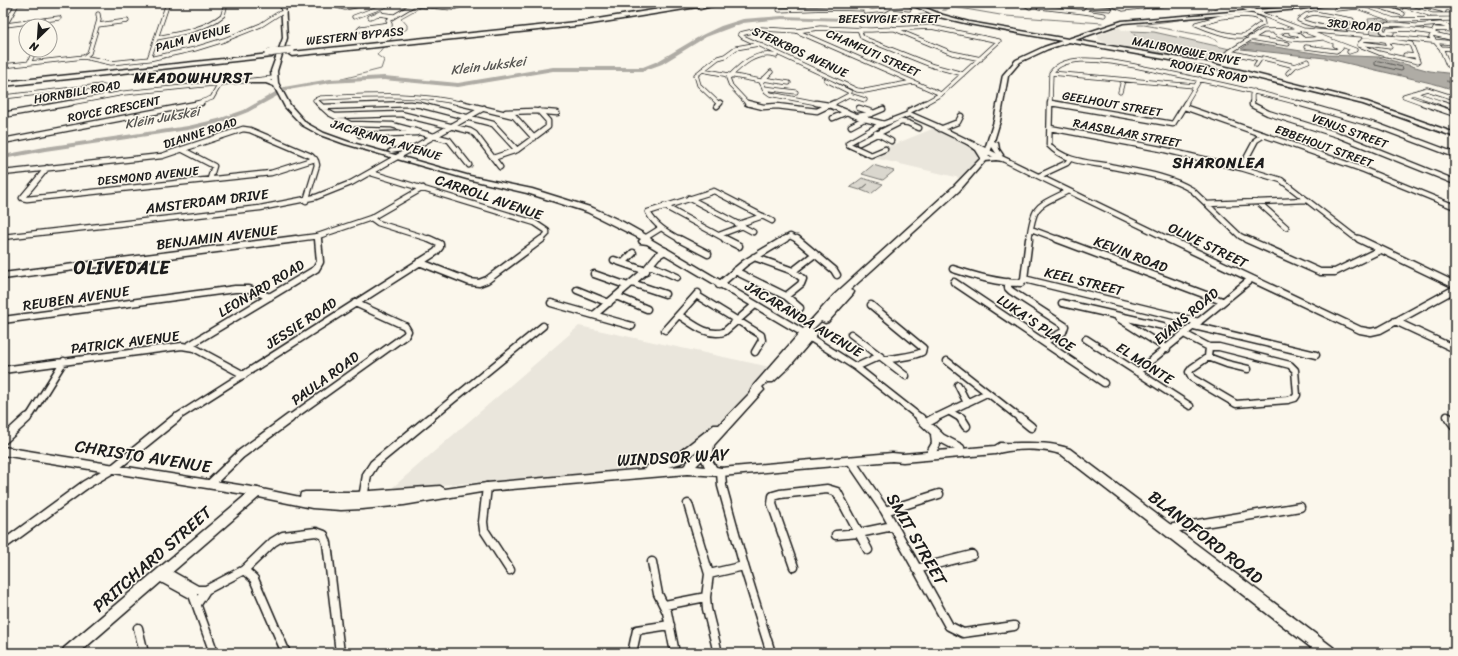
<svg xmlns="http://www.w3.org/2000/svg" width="1458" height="656" viewBox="0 0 1458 656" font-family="Sriracha,sans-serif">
	<rect width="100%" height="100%" fill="#fbf7ec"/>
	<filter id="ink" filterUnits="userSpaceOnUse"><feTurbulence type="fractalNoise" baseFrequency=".025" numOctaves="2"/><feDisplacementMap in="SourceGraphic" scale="8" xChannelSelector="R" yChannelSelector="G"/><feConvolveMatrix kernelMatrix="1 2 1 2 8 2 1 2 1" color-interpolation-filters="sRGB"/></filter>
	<g filter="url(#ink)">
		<!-- built -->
		<path fill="#eae6dc" d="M1310 3 1296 5 1298 7 1259 10 1239 4Z
			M1119 27 1122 30 1131 31 1149 51 1108 44 1099 40 1098 37V35L1102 33Z
			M937 127 989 151 964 179 866 156Z
			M579 326 770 367 728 416 667 461 651 465 575 476 392 488Z"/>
		<!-- green -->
		<path fill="#dad7ce" stroke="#7b7a75" d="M1385 18 1390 21H1378L1381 35H1384L1371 34 1368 19Z
			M1131 31 1154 32 1230 49 1208 63 1149 51Z
			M873 165 894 171 883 180 862 174Z
			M862 178 883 184 871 194 861 190 868 184 860 190 850 187Z"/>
		<!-- water -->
		<path fill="#afaca5" stroke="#74726e" d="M1250 43 1327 55 1379 57 1430 71 1455 74V82L1446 81 1455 85V90L1435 84 1325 58 1241 49Z"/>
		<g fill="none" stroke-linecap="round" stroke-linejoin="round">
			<!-- shore -->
			<path stroke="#575653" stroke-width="1" d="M1379 61 1402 67 1403 70 1401 71 1375 65V62Z"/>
			<!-- stream -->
			<path stroke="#74726e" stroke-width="1" d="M948 6 1006 16 1102 23
				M1208 11 1226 4
				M1147 24 1194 18
				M1138 25H1143
				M1144 25 1207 36 1218 41
				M387 43 393 37 407 29V25L401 18 428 3
				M338 80 381 69 384 60 377 55 384 46"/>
			<!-- river -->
			<path fill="#afaca5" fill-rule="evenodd" d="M949 3H955L946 11H942V9Z
				M928 13 930 14V16L877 22 782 19 743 23 706 37 662 64 643 71H553L458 87 384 80 330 83 288 90 248 112 220 123 188 130 45 151 3 159V155L45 147 188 126 218 119 244 110 284 87 330 79 384 76 458 83 553 67H643L658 61 702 35 721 26 743 19 782 16 877 19Z"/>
			<defs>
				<path id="street-far3" d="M393 3 452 8 468 3
					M1016 3 1018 4
					M1023 3 1030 7
					M1089 3 1091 4 1084 12 1104 15
					M1108 3 1123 9 1177 3
					M1232 3 1303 30 1455 43
					M1385 3 1401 8
					M1396 3 1432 15H1455
					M1414 3 1442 10
					M1437 3 1451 7
					M600 4 612 3
					M3 5 24 3
					M1299 5 1319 3
					M1375 5 1403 14
					M337 6 345 8 370 3
					M892 7 909 9
					M1039 7 1084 12
					M1089 7 1110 9
					M1336 9 1357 7 1394 20
					M779 10 830 8 864 9 877 6 882 3
					M1444 11 1442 10 1451 7
					M865 12 885 10 894 5
					M1314 13 1352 20 1354 26C1338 30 1314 27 1299 20L1306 15Z
					M378 14 394 16
					M1242 15 1253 16 1262 20 1263 24C1255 26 1250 35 1242 36 1230 37 1207 29 1196 24L1221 17Z
					M354 17 392 3
					M370 17 381 13
					M1390 20 1455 19
					M390 24V27L359 30 361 28Z
					M390 24 388 20 413 5
					M6 25 59 18
					M98 25 127 21
					M892 28 952 53 981 59
					M3 29 17 4
					M859 29 862 37 868 40 933 66 963 74
					M1388 30 1407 29 1434 33
					M796 31 941 94
					M1282 32 1275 33C1288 42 1307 40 1322 38
					M1308 32 1355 50 1349 52
					M1291 33 1297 34 1303 39
					M1392 33 1383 32 1381 25 1394 24 1416 26 1440 24 1449 27 1453 30 1435 29 1431 37 1441 48 1448 65 1455 68
					M1433 34 1455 39
					M156 38C178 34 205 30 223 15L226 3
					M1250 38 1288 44
					M1378 39 1411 44 1418 62 1379 53 1359 45 1364 39 1379 40
					M1360 43 1390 47 1387 41
					M1306 47 1336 51 1341 48 1335 45
					M1441 48 1455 49
					M1229 52 1263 31 1299 30
					M1229 52 1260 59 1256 65
					M1405 55 1416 56
					M84 57 89 53 99 20 98 14
					M1263 58 1295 66 1288 73
					M149 59 168 3
					M29 63 33 54
					M3 66 84 57 111 63 149 59 195 49 224 40 261 25 278 14 284 12
					M1295 66 1308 61
					M702 70 761 81
					M771 72 761 82 766 91 770 94 822 104
					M1051 73 1194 86
					M763 79 789 83
					M826 80 850 92 849 95
					M913 82 865 91 857 90 743 37 740 34 762 29 796 31 820 28 871 30 931 27 999 41 941 94 923 104
					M764 88 796 92
					M1120 92 1123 80
					M1413 93 1445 104
					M3 97 101 86 107 88 104 96
					M1051 103 1055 104
					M65 104 124 93 274 78
					M195 104 212 98 220 84
					M319 104 315 100 320 98C369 96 416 92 464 104
					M719 104 699 85 696 75 718 58 725 56 736 48 759 44
					M748 104 731 86 728 78C741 65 756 50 776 56
					M832 104 849 95 865 100
					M1050 104 1051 73C1058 63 1069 61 1081 60 1107 59 1133 66 1159 71 1207 81 1255 91 1302 104
					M1185 104 1200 79
					M1252 104V95L1254 91
					M1426 104 1404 96 1427 89 1455 98"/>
				<path id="street-far2" d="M318 103 329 113 350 124 392 125 449 140 469 165
					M460 103 514 116 534 138
					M747 103 763 107 777 106 817 111 834 103
					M816 103 829 105 861 118 884 124
					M1050 103 1049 145C1065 162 1087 162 1109 166 1137 172 1167 175 1192 190L1240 236 1248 240
					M1051 103 1173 124 1186 103
					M1252 103V105L1268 113 1338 135 1455 182
					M1298 103 1378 126 1455 155
					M1423 103 1455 114
					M1442 103 1455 107
					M717 106 720 103
					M322 107 410 104 420 105 493 124 517 150
					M1184 107 1364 170 1455 207
					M859 108 872 112
					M506 112 534 111 557 113
					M909 114 941 128
					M3 115 71 103
					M336 116 401 114 470 131 475 134 500 167
					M858 116 871 114 883 109
					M833 118 847 112
					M851 126 866 118
					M937 127 1170 240
					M1050 128 1161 149 1241 168 1281 180 1353 236 1361 240
					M940 129 958 122 961 116
					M876 133 891 141
					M360 135 417 133
					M3 141 201 103
					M859 143 901 122 908 123 919 128
					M885 149 871 155 849 145 848 143 878 126 909 114V111L925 103
					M183 150 214 166 210 179
					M493 158 517 150 548 127V121L539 111
					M47 168 22 198 27 199 271 173 315 159
					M1241 168 1256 140 1264 135
					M3 173 162 156 243 129 250 130 311 156 316 161 317 165 306 201
					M371 173 535 223 547 231V234L541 240
					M1039 176 1067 163 1070 159
					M689 198 753 232
					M1258 202 1286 227
					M1207 204 1307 200
					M664 206 727 240
					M371 218 378 223 432 240
					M739 224 763 216
					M1031 229 1060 240
					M719 235 743 226
					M318 236V240
					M3 237 260 208 316 197 351 183 484 108
					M645 238 661 228
					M288 240 318 236 371 218 423 188
					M681 240C668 233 654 225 648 212L714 191 772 221
					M784 240 790 236 798 240
					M1029 240C1034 203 1037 207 1068 191"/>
				<path id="street-far1" d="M679 239 708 254
					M725 239 739 246
					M797 239 834 270 837 275
					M1057 239 1222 301
					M1168 239 1360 330 1371 332 1380 330 1455 289
					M1246 239 1320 272H1335L1380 250
					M1359 239 1455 285
					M754 257 793 271 803 279 801 284 786 296
					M614 260 646 271
					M419 262 470 282 479 283 487 280 542 239
					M623 263 633 253
					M650 265 677 277
					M953 269C975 276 998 283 1021 283L1024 279
					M735 271 786 296 800 308
					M793 271 815 254
					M594 274 628 286
					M3 276 296 239
					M1024 279 1199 322
					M1024 279 1029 239
					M954 282 1104 383
					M1008 282V288L1011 291 1065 326 1063 332 1044 342
					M632 283 665 294
					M719 285 745 263 785 239
					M577 290 609 303
					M696 295 761 335 762 340 755 352
					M616 296 647 309
					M551 303 632 326
					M1062 303 1163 326
					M871 305 923 348 922 352C912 357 898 357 886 360
					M594 315 643 273 657 256 665 251
					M679 315C693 324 707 337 724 332L755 305
					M1118 318 1167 349
					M3 320 235 289H249L270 297
					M1395 321 1455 349
					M1194 326 1316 355
					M665 330 698 293
					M851 334 906 376
					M1184 334 1209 347
					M809 337 856 367 922 419
					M1086 339 1190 406
					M188 346 316 269 320 262 318 239
					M1209 347H1219L1290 365 1295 370 1297 395 1295 398 1288 400 1236 404 1192 378 1189 372 1192 368 1208 357Z
					M1208 357 1227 364 1248 369
					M947 361 1021 419
					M856 367 880 356
					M3 370 182 346 194 348 244 375
					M1137 372 1251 279
					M958 385 967 403
					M950 412 962 419
					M1447 416 1450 419
					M26 419 31 414 64 361
					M174 419 436 252 440 247V244L429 239
					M289 419 406 335 408 331 405 326 355 303
					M429 419 543 326
					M933 419 987 393"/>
				<path id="street" d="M920 418 941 438 960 448
					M961 418 966 426
					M1020 418 1031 427
					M1449 418 1455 426
					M926 423 935 418
					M3 440 27 418
					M3 451 257 492
					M932 451 936 444 935 434
					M851 461 885 511 949 626 963 633 1014 626
					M721 472 722 486 744 566 771 653
					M210 484 241 454 290 418
					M487 487 483 522 484 530 510 570
					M363 498 367 475 374 464 430 418
					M688 504 709 574 706 597 707 609 718 653
					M885 511 939 494
					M1168 529 1300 507
					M836 535 859 533 893 526
					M3 545 85 485 114 468 176 418
					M652 562 658 594 667 612 675 653
					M794 567 772 504 773 496 780 494 827 489 837 492 868 550
					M916 569 972 555
					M244 570 254 579 286 653
					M165 572 197 590H206L244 570 273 542 283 536 316 532 324 535 327 543 340 653
					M709 574 744 566
					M160 577 193 595 214 653
					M197 604 206 590
					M665 605 706 597
					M138 628 144 653
					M632 653 637 630 670 625"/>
				<path id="secondary" d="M281 3H285L287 38 277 71 278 83 290 105 306 123 324 133 349 142 470 176 532 189 593 208 623 222 648 236 652 240 803 329 834 295 953 187 981 158 976 150 966 143 971 142 981 148 984 152 994 121 1003 75 1016 60 1044 47 1062 41 969 24 939 17 907 3H913L943 15 969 22 1068 39 1122 21 1339 3 1300 9 1123 23 1075 40 1204 62 1240 70 1367 102 1455 133V137L1363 104 1240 74 1204 66 1069 42 1048 49 1020 62 1008 76 1000 121 994 141 998 143 999 149 1003 155 1000 157 998 156 992 147 988 157 996 156 1010 160V162L996 160 985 161 959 191 850 290 854 292 853 294 828 322 825 323 821 321 812 330 816 331 818 333 789 367 773 382H767L762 387 764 390 762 392 714 445 712 460 716 467 721 468 892 453 903 454 995 446 1000 443C1024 444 1046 440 1070 449L1334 648 1336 653H1318L1062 455C1044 448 1013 448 995 454L903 462 892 461 721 476 687 474 487 491 404 505 362 509 341 510 312 508 259 497 79 653H62L64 648 253 489 257 488 300 497 301 493 305 492H356L440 486 445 489 487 483 646 469 647 466 673 457 714 425H719L749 394 754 385 799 334 662 253 647 244 640 243 639 241 641 239 587 212 527 193 467 179 345 144 320 135 302 125 285 107 274 86 266 83H252L249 81C255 78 266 78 272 81L271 71 283 38ZM699 449 684 466 668 467 681 463ZM702 460 705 467 696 466Z
					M414 146 416 147V149L391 153 388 151 391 149Z"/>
				<path id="highway" d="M697 3H724L700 9 697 7 585 25 292 56 289 54 292 52 585 21Z
					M270 54 273 56 272 57 3 86V82Z"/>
			</defs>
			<!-- street-far3 casing -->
			<use href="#street-far3" stroke="#1c1c1c" stroke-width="5"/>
			<!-- street-far2 casing -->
			<use href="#street-far2" stroke="#1c1c1c" stroke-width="7"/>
			<!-- street-far1 casing -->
			<use href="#street-far1" stroke="#1c1c1c" stroke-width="9"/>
			<!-- street casing -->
			<use href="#street" stroke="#1c1c1c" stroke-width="11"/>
			<!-- secondary casing -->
			<use href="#secondary" stroke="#1c1c1c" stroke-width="3"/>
			<!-- highway casing -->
			<use href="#highway" stroke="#1c1c1c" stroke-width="3"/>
			<!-- street-far3 -->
			<use href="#street-far3" stroke="#fbf7ec" stroke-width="3.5"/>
			<!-- street-far2 -->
			<use href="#street-far2" stroke="#fbf7ec" stroke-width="4.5"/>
			<!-- street-far1 -->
			<use href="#street-far1" stroke="#fbf7ec" stroke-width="6"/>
			<!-- street -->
			<use href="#street" stroke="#fbf7ec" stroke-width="8"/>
			<!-- secondary -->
			<use href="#secondary" fill="#fbf7ec" fill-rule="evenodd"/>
			<!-- highway -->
			<use href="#highway" fill="#fbf7ec" fill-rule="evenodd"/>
			<defs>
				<path id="highway-bridge" d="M268 53 291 50"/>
			</defs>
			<!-- highway-bridge casing -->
			<use href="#highway-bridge" stroke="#1c1c1c" stroke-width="8" stroke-linecap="butt"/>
			<!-- highway-bridge -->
			<use href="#highway-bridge" stroke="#fbf7ec" stroke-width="7"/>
		</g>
	</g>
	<g text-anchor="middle" stroke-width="3" stroke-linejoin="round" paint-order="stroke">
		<!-- far-street labels -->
		<g font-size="12" fill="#1c1c1c" stroke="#fbf7ec">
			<text x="889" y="23">BEESVYGIE STREET</text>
			<text transform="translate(1354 25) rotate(5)" y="4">3RD ROAD</text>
			<text transform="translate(355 36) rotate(-6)" y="4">WESTERN BYPASS</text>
			<text transform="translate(193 38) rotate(-15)" y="4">PALM AVENUE</text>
			<text transform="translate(1186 51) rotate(11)" y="4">MALIBONGWE DRIVE</text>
			<text transform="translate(800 52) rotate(25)" y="4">STERKBOS AVENUE</text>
			<text transform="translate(873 53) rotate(24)" y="4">CHAMFUTI STREET</text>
			<text transform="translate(1209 71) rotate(12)" y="4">ROOIELS ROAD</text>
			<text transform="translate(77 92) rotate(-10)" y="4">HORNBILL ROAD</text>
			<text transform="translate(1112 104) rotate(10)" y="4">GEELHOUT STREET</text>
			<text transform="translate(114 109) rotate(-11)" y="4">ROYCE CRESCENT</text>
			<text transform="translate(1350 131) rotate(20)" y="4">VENUS STREET</text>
			<text transform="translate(200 133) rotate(-18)" y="4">DIANNE ROAD</text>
			<text transform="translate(1127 133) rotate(11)" y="4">RAASBLAAR STREET</text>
			<text transform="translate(386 140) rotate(17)" y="4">JACARANDA AVENUE</text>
			<text transform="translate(1324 146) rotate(20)" y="4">EBBEHOUT STREET</text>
			<text transform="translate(148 176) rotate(-6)" y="4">DESMOND AVENUE</text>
		</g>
		<!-- far-water labels -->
		<g font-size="13" font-style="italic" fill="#575653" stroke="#fbf7ec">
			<text transform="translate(488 65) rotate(-7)" y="5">Klein Jukskei</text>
			<text transform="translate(162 117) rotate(-10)" y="5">Klein Jukskei</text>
		</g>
		<!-- street labels -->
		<g font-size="14" fill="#1c1c1c" stroke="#fbf7ec">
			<text transform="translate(489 197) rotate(19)" y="5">CARROLL AVENUE</text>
			<text transform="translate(207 201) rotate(-7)" y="5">AMSTERDAM DRIVE</text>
			<text transform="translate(217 237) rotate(-7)" y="5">BENJAMIN AVENUE</text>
			<text transform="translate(1208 245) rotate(26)" y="5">OLIVE STREET</text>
			<text transform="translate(1131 254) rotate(21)" y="5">KEVIN ROAD</text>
			<text transform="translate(1084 281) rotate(14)" y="5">KEEL STREET</text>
			<text transform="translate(261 288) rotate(-31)" y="5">LEONARD ROAD</text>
			<text transform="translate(76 298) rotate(-8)" y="5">REUBEN AVENUE</text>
			<text transform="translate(1186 316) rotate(-40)" y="5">EVANS ROAD</text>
			<text transform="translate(804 319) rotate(31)" y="5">JACARANDA AVENUE</text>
			<text transform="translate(301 323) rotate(-33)" y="5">JESSIE ROAD</text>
			<text transform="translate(1036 323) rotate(34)" y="5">LUKA'S PLACE</text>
			<text transform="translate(125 342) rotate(-7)" y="5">PATRICK AVENUE</text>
			<text transform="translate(1145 363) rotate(33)" y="5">EL MONTE</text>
			<text transform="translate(325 378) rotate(-36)" y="5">PAULA ROAD</text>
		</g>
		<!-- far-district labels -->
		<g font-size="15" font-weight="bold" letter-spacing="1" fill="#1c1c1c" stroke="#fbf7ec">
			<text x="193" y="83">MEADOWHURST</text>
			<text x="1219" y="168">SHARONLEA</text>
		</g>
		<!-- near-street labels -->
		<g font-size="17" fill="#1c1c1c" stroke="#fbf7ec">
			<text transform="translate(143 456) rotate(9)" y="6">CHRISTO AVENUE</text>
			<text transform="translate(673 457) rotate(-3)" y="6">WINDSOR WAY</text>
			<text transform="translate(1206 537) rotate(38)" y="6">BLANDFORD ROAD</text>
			<text transform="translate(917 539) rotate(60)" y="6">SMIT STREET</text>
			<text transform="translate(152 559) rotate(-41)" y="6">PRITCHARD STREET</text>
		</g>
		<!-- district labels -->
		<g font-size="18" font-weight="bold" letter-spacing="1" fill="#1c1c1c" stroke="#fbf7ec">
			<text x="122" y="274">OLIVEDALE</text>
		</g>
	</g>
	<!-- margin -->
	<rect width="1458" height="656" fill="none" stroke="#fbf7ec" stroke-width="16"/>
	<rect x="8" y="8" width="1442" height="640" fill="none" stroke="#1c1c1c" stroke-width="1.5" filter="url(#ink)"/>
	<!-- north arrow -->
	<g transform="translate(38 38) rotate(205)"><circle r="19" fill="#fbf7ec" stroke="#a29f99"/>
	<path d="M0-3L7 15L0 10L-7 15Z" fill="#1c1c1c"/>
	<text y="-6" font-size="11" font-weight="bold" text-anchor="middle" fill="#1c1c1c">N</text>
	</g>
</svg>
